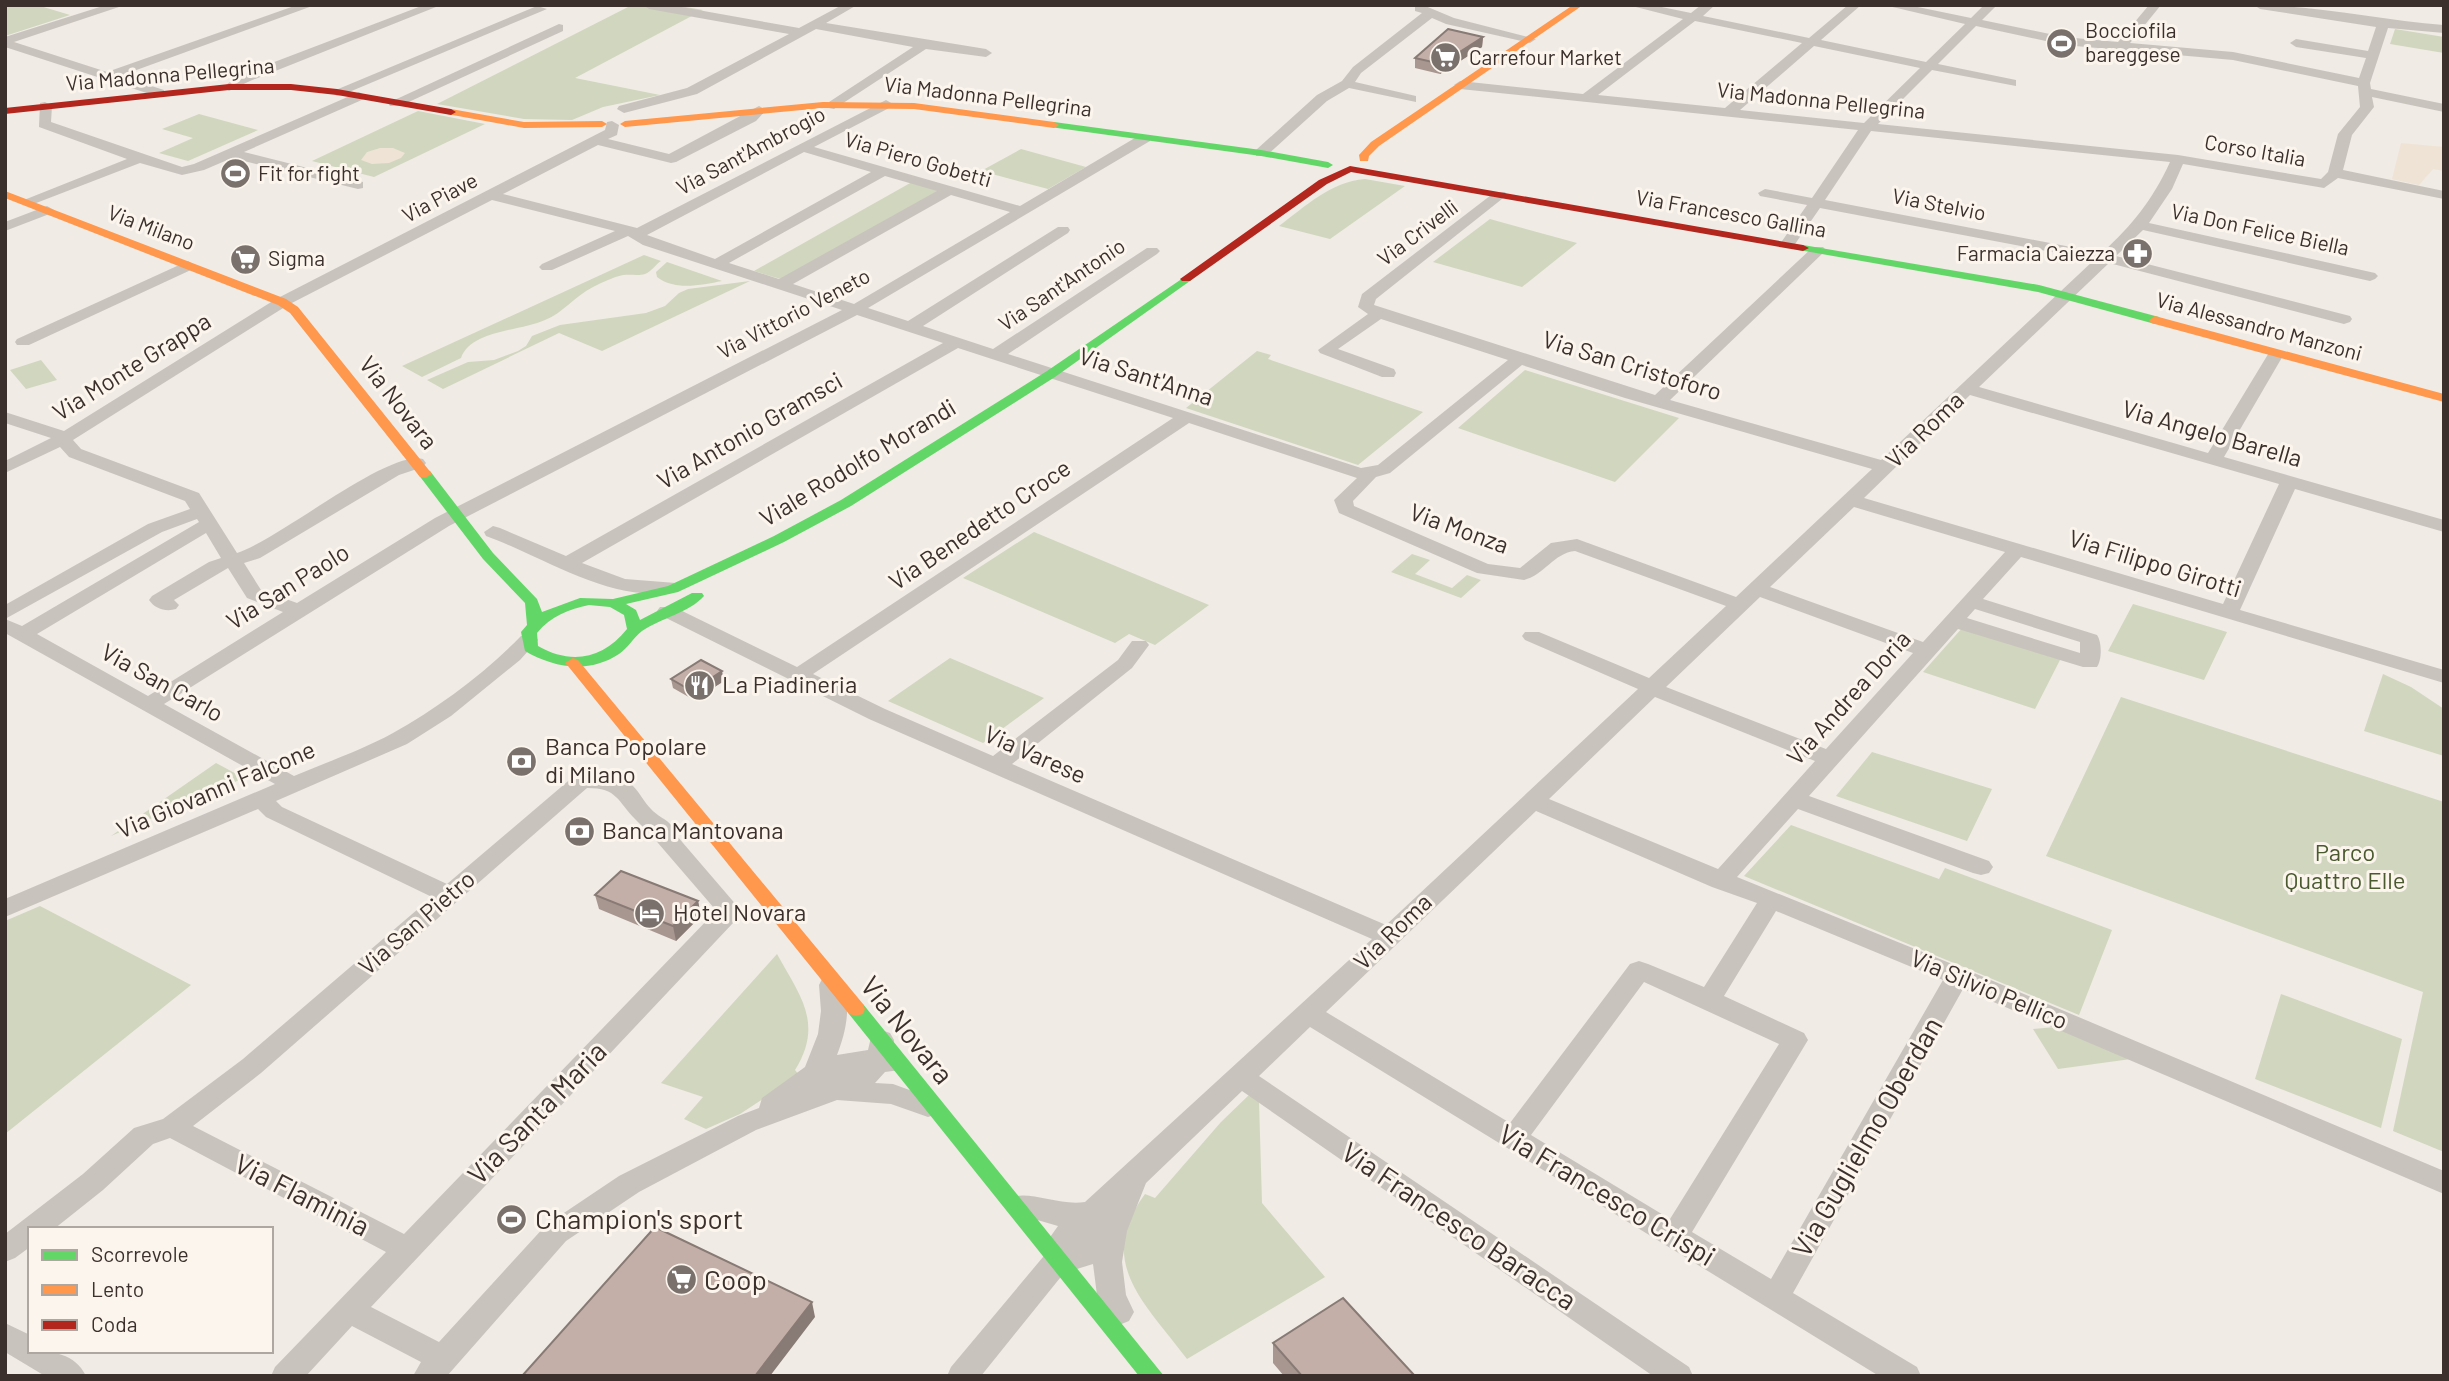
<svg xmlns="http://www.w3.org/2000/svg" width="2449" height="1381" viewBox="0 0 2449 1381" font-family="Barlow,sans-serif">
	<rect width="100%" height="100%" fill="#f0ebe5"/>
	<!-- green -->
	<path fill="#d1d6bf" d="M5 5H37L70 15 5 36Z
		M632 5H674L703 10 575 78 660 95 603 107 572 120 524 119 437 104Z
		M2395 29 2444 37V53L2390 44Z
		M418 111 485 124 374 177 312 161Z
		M199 114 258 130 188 161 159 153 193 138 162 129Z
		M1021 149 1086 167 1048 189 981 171Z
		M1365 179 1405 186 1330 239 1279 226C1306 206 1330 182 1365 179Z
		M912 182 943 192 784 280 754 271Z
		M1490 219 1497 221 1577 243 1522 287 1433 262Z
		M644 255 661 261C656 264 651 272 645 274 638 276 630 274 623 275 613 277 603 282 593 287 575 296 563 313 545 320 521 331 471 330 461 358L422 377 402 366Z
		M667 262 722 281C701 285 675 291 657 277L656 272Z
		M750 281 602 351 559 333 443 389 427 380 468 362 494 360 518 351 526 346 532 336 560 325 646 313 665 306 679 293 688 289Z
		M1257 351 1271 355 1268 359 1423 412 1358 465 1186 408Z
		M41 360 57 380 26 389 10 370Z
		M1525 370 1679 418 1615 482 1458 428Z
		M1034 532 1209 605 1155 645 1129 634 1115 643 963 578Z
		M1412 554 1430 560 1415 574 1452 588 1467 575 1481 580 1461 598 1391 572Z
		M2133 604 2227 632 2204 680 2108 651Z
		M1963 627 2061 658 2035 709 1923 672Z
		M950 658 1044 698 983 743 888 701Z
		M2383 674 2411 687 2444 709V756L2364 731Z
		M2121 697 2444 802V1152L2393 1131 2423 992 2046 856Z
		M1872 752 1992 789 1967 841 1836 796Z
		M216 763 244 778 111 836Z
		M1791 825 1939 879 1945 868 2112 930 2079 1015 1744 876Z
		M40 906 191 985 5 1134V921Z
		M777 954C800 996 824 1023 795 1070L799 1075 740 1114 706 1129 684 1119 703 1097 661 1083Z
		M2281 994 2402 1039 2381 1128 2255 1079Z
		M2056 1027 2131 1059 2058 1069 2033 1029Z
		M1250 1094 1259 1102 1262 1203 1325 1277 1187 1359C1146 1304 1094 1262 1145 1194L1155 1198 1221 1122Z"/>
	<!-- plaza -->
	<path fill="#eee3d5" d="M2401 143 2444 147V171L2433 169 2419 185 2392 179Z
		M380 148H393L405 153 401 158 389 163 372 164 361 160 367 152Z"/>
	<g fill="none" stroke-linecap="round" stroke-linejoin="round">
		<!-- street -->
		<path fill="#c9c3be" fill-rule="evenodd" d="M106 5H125L14 42 107 72 297 5H315L120 76 164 90V96L159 97 5 47V37Z
			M424 5H441L250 81 229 91 223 87 240 75Z
			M643 5H670L799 28 842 5H857L826 23 986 49 992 53 986 57 926 49 834 109 829 108V102L913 47 816 29 697 94 624 113 617 109 619 106 687 88 789 34 649 9Z
			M1415 5H1423L1454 18 1536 39 1530 43 1446 24 1432 18 1361 73 1355 82 1416 96V102L1349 88 1327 101 1266 156H1256V150L1317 95 1342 81 1353 67 1422 13 1415 11Z
			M1628 5H1652L1691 13 1701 5H1715L1703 16 1809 38 1848 5H1861L1821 40 1926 62 1965 24 1884 5H1908L1971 18 1984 5H1997L1982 20 2064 37 2118 42 2149 5H2161L2130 43 2233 52 2359 78 2366 58 2296 47 2290 43 2296 39 2368 51 2376 27 2260 9 2254 5C2316 5 2381 20 2444 25V33L2388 28 2370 83 2371 89 2444 104V112L2372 97 2374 107 2352 135 2343 170 2444 191V199L2338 178 2324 188 2183 164 2172 189 2149 223 2375 273 2378 276 2375 279 2370 281 2143 230 2116 256 2350 316 2352 319 2350 322 2344 324 2109 263 1979 387 2208 453 2270 351H2282L2284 354 2224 457 2444 520V532L2295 489 2240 610 2444 670V683L2021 557 1983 599 2097 635C2102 642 2102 660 2097 667H2083L1958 629 1809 796 1989 861 1993 867 1989 873 1981 875 1973 873 1798 809 1737 877 1967 970 2444 1171V1194L1963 989 1793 1293 1917 1367 1921 1376H1879L1310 1027 1259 1076 1689 1367 1693 1376H1653L1242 1091 1146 1183 1127 1231 1122 1262 1126 1295 1134 1312 1129 1321 1119 1325 1109 1321 1097 1295 1093 1264 1064 1273 981 1376H947L951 1367 1043 1257 1048 1240 1058 1226 1013 1213 1009 1205 1013 1197C1030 1191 1060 1206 1085 1202L1372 939 869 719 660 615 657 611 660 607H674L797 667 1173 418 958 348 582 563 625 579 676 583 679 587 676 591C615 606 542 556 486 536L484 532 493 526 500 528 566 556 943 343 857 315 449 526 164 704 294 776C327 762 362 750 393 733 438 708 485 673 521 636H535L538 640 520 660 451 716 407 744 276 801 282 807 447 884 574 776C592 771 619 773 633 786 640 793 644 802 651 809 661 820 672 819 677 836L738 907 733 923 371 1307 439 1342 546 1225 619 1176 738 1116 759 1108 762 1098 805 1067 818 1034 821 1011 819 985 822 979 831 976 840 979C853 1002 846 1032 837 1055L868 1050 872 1033 881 1030 890 1033 894 1040 893 1054 900 1056 904 1063 900 1070 885 1072 875 1083 893 1084 937 1100 941 1107 937 1114 928 1117 891 1104 837 1100 756 1130 639 1192 566 1241 447 1376H413L421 1362 352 1326 306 1376H271L275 1367 386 1252 170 1138 153 1144 103 1190 54 1229H30V1247L15 1258 5 1262V1234L83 1174 134 1128 163 1119 243 1059 432 897 266 817 258 809 5 917V899L275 784 5 633V619L22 626 199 522 197 519 162 532 5 619V605L148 524 190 509 185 501 69 457 60 447 5 473V461L51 438 5 423V412L64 431 276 299 605 130 607 122 612 121 619 125 617 135 608 139 669 154 759 106 766 110 756 121 676 162 671 163 598 145 503 194 637 228 886 100 893 104 891 107 814 147 1020 206 1140 135H1150V141L868 308 908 321 1058 227H1068L1070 230 1068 233 923 326 993 349 1147 248H1157L1160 251 1157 254 1008 354 1361 468 1378 465 1508 360 1381 319 1338 349 1394 369 1396 373 1394 377H1382L1320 353 1318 350 1368 314 1358 307 1362 294 1495 192H1505L1507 195 1376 299 1374 305 1655 395 1813 247H1823L1826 250 1823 253 1670 400 1881 460 2094 260 1820 208 1793 247H1783L1780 244 1807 205 1760 196 1758 193 1765 189 1812 198 1858 130 1460 89 1454 85 1460 81 1583 94 1683 19ZM1695 21 1802 43 1725 108 1598 95ZM1976 26 2064 45 2233 60 2358 86 2360 107 2338 134 2328 172 2321 179 2178 155 1878 124 1932 70 2016 86V80L1938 64ZM1814 46 1920 68 1864 123 1740 110ZM1871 131 2170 162C2152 201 2133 224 2102 253L1825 200ZM804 152 871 172 715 259 647 235ZM885 176 937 191 779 279 729 263ZM951 195 1010 212 854 304 793 284ZM492 200 615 231 542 264 539 267 542 270H552L628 236 643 245 842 310 435 518 297 603 261 590 244 563 260 558 399 475 423 467 426 463 423 459C387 450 280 539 237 553L199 493 81 449 73 440 288 305ZM1522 365 1625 398 1872 469 1736 597 1577 539 1551 543 1520 568 1488 564 1354 506 1353 501 1376 477 1390 473ZM1970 395 2279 484 2223 604 1864 498ZM1189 423 1357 478 1334 500 1339 513 1477 573 1524 580C1544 575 1554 553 1575 551L1726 606 1649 678 1539 632H1525L1522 636 1525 640 1638 689 1386 925 1012 764 1132 668 1149 645 1146 641H1132L1118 660 993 756 885 709 813 674ZM1854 507 2005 552 1923 642 1770 587ZM206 533 221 558 209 562 152 596 149 600C155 609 166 612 176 609L179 605 174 600 228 568 247 598 283 612 148 696 37 634ZM1760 597 1913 653 1826 749 1666 687ZM1975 609 2080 642V653L1967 618ZM1655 697 1815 761 1718 869 1549 799ZM587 788C618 788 617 801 636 820 647 832 648 828 658 843L714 908 713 914 404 1234 193 1126 261 1073ZM1536 811 1712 887 1757 903 1704 987 1648 964 1639 961 1630 964 1510 1123 1326 1012ZM1776 911 1943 980 1771 1279 1692 1232 1808 1040 1804 1033 1724 996ZM1644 982 1779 1044 1670 1219 1531 1135Z
			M537 6 547 9 342 95 337 96 331 92Z
			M559 24 563 25V31L400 106H390L388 103Z
			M359 92 366 96 364 99 244 152 363 182V188L358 189 232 158 204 170 182 175 140 163 31 205 26 206 19 202 127 159 39 127 40 103 45 102 52 106 51 122 182 167 194 164Z
			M47 206 54 210 52 213 5 231V222Z
			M188 261 196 266 193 269 29 345H17L15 342 17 339Z
			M5 1323 30 1335V1351C52 1351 75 1353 86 1376H45L5 1352Z"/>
		<!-- fast -->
		<path fill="#63d668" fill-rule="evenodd" d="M1054 122 1261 150 1328 162 1333 165 1328 168 1261 156 1050 127V123Z
			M1803 245 2039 285 2159 317 2161 320 2155 324 2038 292 1799 250 1797 248Z
			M1186 276 1192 279 1190 281 1055 377 851 506 784 542 678 592 626 604 636 610 640 620 692 593H702L704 596C689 613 661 618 642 631 633 638 628 648 619 654 589 674 554 668 525 651L521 632 527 625 525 603 483 559 418 474 425 470 430 471 493 553 537 599 542 612 580 598 613 599 668 586 774 536 841 500 1047 371ZM589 605 610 607 624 615 627 629C603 659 571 665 538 646L537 633C551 616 569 609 589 605Z
			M856 1002 863 1004 1164 1376H1139L849 1014 847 1009 849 1004Z"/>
		<!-- slow -->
		<path fill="#ff974d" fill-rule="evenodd" d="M1573 5H1583L1379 146 1369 156 1368 161H1360L1359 155 1371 142Z
			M823 102 914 103 1054 122 1059 125 1054 128 914 109 823 108 625 127 620 124 625 121Z
			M451 109 524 122 602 121 607 124 602 127 524 128 447 114 446 112Z
			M5 191 286 299 298 307 432 474 425 478 420 477 290 313 278 305 5 198Z
			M2155 316 2444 394V402L2151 323 2149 320Z
			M573 658 578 660 863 1004 865 1009 863 1014 856 1016 849 1014 568 666 565 663Z"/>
		<!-- jam -->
		<path fill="#b3261e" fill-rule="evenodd" d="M229 84H291L337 89 451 109 456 112 451 115 337 95 291 90H229L5 114V108Z
			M1350 166 1803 245 1809 248 1803 251 1351 172 1327 184 1190 281H1182L1180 279 1319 180Z"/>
	</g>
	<!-- wall -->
	<path fill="#a89690" d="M1483 37 1482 47 1440 74 1415 68V58Z
		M671 679 724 681 694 700 673 688Z
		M595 895 698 901 701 916 676 941 599 909Z
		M1273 1343 1415 1376H1284L1273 1363Z"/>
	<!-- shaded-wall -->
	<path fill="#887a75" d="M1483 37 1482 47 1440 74 1441 64Z
		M722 671 724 681 694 700 692 691Z
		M698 901 701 916 676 941 673 926Z
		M812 1302 815 1317 770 1376H755Z"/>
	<!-- building -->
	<path fill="#c3afa7" stroke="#887a75" stroke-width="2" d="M1448 29 1483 37 1441 64 1415 58Z
		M701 660 722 671 692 691 671 679Z
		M621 871 698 901 673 926 595 895Z
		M655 1227 812 1302 755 1376H522Z
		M1343 1298 1415 1376H1302L1273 1343Z"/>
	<!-- icons -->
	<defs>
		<symbol id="stadium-disc" viewBox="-11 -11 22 22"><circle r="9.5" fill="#7a716c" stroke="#fbf5ee"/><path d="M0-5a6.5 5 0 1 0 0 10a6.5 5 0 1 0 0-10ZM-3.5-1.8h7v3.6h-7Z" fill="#fff"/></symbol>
		<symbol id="supermarket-disc" viewBox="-11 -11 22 22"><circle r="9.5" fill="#7a716c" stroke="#fbf5ee"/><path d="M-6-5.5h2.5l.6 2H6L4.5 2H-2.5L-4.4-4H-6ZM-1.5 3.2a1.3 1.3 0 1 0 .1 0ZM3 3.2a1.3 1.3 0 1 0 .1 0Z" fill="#fff"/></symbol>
		<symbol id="pharmacy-disc" viewBox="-11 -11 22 22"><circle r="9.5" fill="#7a716c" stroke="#fbf5ee"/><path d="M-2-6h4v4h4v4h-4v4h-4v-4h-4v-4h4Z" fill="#fff"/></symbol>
		<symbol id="restaurant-disc" viewBox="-11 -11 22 22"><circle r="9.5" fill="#7a716c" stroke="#fbf5ee"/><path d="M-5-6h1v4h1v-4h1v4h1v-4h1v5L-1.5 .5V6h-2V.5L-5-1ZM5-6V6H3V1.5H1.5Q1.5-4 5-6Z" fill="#fff"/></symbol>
		<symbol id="bank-disc" viewBox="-11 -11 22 22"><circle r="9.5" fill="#7a716c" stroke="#fbf5ee"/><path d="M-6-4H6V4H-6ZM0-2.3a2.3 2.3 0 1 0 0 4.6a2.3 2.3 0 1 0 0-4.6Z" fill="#fff"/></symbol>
		<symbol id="hotel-disc" viewBox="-11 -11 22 22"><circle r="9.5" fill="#7a716c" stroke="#fbf5ee"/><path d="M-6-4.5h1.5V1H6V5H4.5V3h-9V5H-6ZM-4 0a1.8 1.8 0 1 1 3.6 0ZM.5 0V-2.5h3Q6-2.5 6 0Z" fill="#fff"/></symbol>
	</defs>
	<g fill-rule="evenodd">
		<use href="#stadium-disc" x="2044" y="26" width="35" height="35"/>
		<use href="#supermarket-disc" x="1428" y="40" width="35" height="35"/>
		<use href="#stadium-disc" x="218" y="156" width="35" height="35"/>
		<use href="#pharmacy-disc" x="2120" y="236" width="35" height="35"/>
		<use href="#supermarket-disc" x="228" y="242" width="35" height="35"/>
		<use href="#restaurant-disc" x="682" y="668" width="35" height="35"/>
		<use href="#bank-disc" x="504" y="744" width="35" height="35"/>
		<use href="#bank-disc" x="562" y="814" width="35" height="35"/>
		<use href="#hotel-disc" x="632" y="896" width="35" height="35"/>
		<use href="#stadium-disc" x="494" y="1202" width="35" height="35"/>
		<use href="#supermarket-disc" x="664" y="1262" width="35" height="35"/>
	</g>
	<g text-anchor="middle" stroke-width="6" stroke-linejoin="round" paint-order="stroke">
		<!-- far-poi labels -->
		<g font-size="21" fill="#3b302b" stroke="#fbf5ee" text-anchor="start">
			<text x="2085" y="38">Bocciofila<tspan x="2085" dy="24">bareggese</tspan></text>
			<text x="1469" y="65">Carrefour Market</text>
			<text x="258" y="181">Fit for fight</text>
			<text x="2115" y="261" text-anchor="end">Farmacia Caiezza</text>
			<text x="268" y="266">Sigma</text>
		</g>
		<!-- far-street labels -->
		<g font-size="21" fill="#3b302b" stroke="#fbf5ee">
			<text transform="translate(170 75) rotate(-5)" y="7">Via Madonna Pellegrina</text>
			<text transform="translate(988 97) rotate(7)" y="7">Via Madonna Pellegrina</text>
			<text transform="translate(1821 101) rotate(6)" y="7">Via Madonna Pellegrina</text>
			<text transform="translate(751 151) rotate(-28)" y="7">Via Sant'Ambrogio</text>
			<text transform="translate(2255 151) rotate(10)" y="7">Corso Italia</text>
			<text transform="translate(918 160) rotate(16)" y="7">Via Piero Gobetti</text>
			<text transform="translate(440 198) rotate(-28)" y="7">Via Piave</text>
			<text transform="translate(1939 205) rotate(11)" y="7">Via Stelvio</text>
			<text transform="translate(1731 214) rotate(10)" y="7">Via Francesco Gallina</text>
			<text transform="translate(151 228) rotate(21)" y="7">Via Milano</text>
			<text transform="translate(2260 230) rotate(12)" y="7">Via Don Felice Biella</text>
			<text transform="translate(1418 233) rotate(-37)" y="7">Via Crivelli</text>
			<text transform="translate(1062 285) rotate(-34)" y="7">Via Sant'Antonio</text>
			<text transform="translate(794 314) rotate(-28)" y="7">Via Vittorio Veneto</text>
			<text transform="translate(2259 327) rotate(15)" y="7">Via Alessandro Manzoni</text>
		</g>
		<!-- street labels -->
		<g font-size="24" fill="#3b302b" stroke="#fbf5ee">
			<text transform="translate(1632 366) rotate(17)" y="8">Via San Cristoforo</text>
			<text transform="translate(132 367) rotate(-32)" y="8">Via Monte Grappa</text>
			<text transform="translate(1146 377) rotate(18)" y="8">Via Sant'Anna</text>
			<text transform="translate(398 403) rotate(52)" y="8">Via Novara</text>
			<text transform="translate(1925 430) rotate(-44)" y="8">Via Roma</text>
			<text transform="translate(750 431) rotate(-30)" y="8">Via Antonio Gramsci</text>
			<text transform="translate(2212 434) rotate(16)" y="8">Via Angelo Barella</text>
			<text transform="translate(858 463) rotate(-31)" y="8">Viale Rodolfo Morandi</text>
			<text transform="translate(980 525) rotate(-34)" y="8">Via Benedetto Croce</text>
			<text transform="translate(1459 529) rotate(20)" y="8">Via Monza</text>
			<text transform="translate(2155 564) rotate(17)" y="8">Via Filippo Girotti</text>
			<text transform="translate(288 587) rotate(-32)" y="8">Via San Paolo</text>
			<text transform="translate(162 683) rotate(29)" y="8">Via San Carlo</text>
			<text transform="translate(1849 698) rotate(-48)" y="8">Via Andrea Doria</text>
			<text transform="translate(1035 755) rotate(24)" y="8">Via Varese</text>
			<text transform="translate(216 790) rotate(-23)" y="8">Via Giovanni Falcone</text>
			<text transform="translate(417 923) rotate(-41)" y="8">Via San Pietro</text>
			<text transform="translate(1393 932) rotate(-44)" y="8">Via Roma</text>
			<text transform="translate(1989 990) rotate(23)" y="8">Via Silvio Pellico</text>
		</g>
		<!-- poi labels -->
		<g font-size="24" fill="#3b302b" stroke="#fbf5ee" text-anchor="start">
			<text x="722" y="693">La Piadineria</text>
			<text x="545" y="755">Banca Popolare<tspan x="545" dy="28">di Milano</tspan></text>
			<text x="602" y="839">Banca Mantovana</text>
			<text x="673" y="921">Hotel Novara</text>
		</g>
		<!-- park labels -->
		<g font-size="24" fill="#4a5a2e" stroke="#fbf5ee">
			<text x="2345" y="861">Parco<tspan x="2345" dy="28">Quattro Elle</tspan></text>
		</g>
		<!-- near-street labels -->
		<g font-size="28" fill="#3b302b" stroke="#fbf5ee">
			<text transform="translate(907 1030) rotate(51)" y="10">Via Novara</text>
			<text transform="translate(537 1113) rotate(-46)" y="10">Via Santa Maria</text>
			<text transform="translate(1867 1137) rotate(-60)" y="10">Via Guglielmo Oberdan</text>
			<text transform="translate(302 1195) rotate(27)" y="10">Via Flaminia</text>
			<text transform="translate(1607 1195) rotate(31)" y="10">Via Francesco Crispi</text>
			<text transform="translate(1459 1226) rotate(34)" y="10">Via Francesco Baracca</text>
		</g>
		<!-- near-poi labels -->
		<g font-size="28" fill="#3b302b" stroke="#fbf5ee" text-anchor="start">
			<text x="535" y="1229">Champion's sport</text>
			<text x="704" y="1290">Coop</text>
		</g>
	</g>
	<!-- border -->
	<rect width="2449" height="1381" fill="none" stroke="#3b302b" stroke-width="14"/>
	<!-- legend -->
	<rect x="28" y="1227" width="245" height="126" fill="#fbf5ee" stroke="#aea6a0" stroke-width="2"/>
	<rect x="42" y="1250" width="35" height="10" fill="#63d668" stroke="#aea6a0" stroke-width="2"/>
	<text x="91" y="1262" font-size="21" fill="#3b302b">Scorrevole</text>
	<rect x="42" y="1285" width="35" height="10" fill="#ff974d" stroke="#aea6a0" stroke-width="2"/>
	<text x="91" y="1297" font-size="21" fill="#3b302b">Lento</text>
	<rect x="42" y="1320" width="35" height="10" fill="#b3261e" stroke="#aea6a0" stroke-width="2"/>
	<text x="91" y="1332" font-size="21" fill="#3b302b">Coda</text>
</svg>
